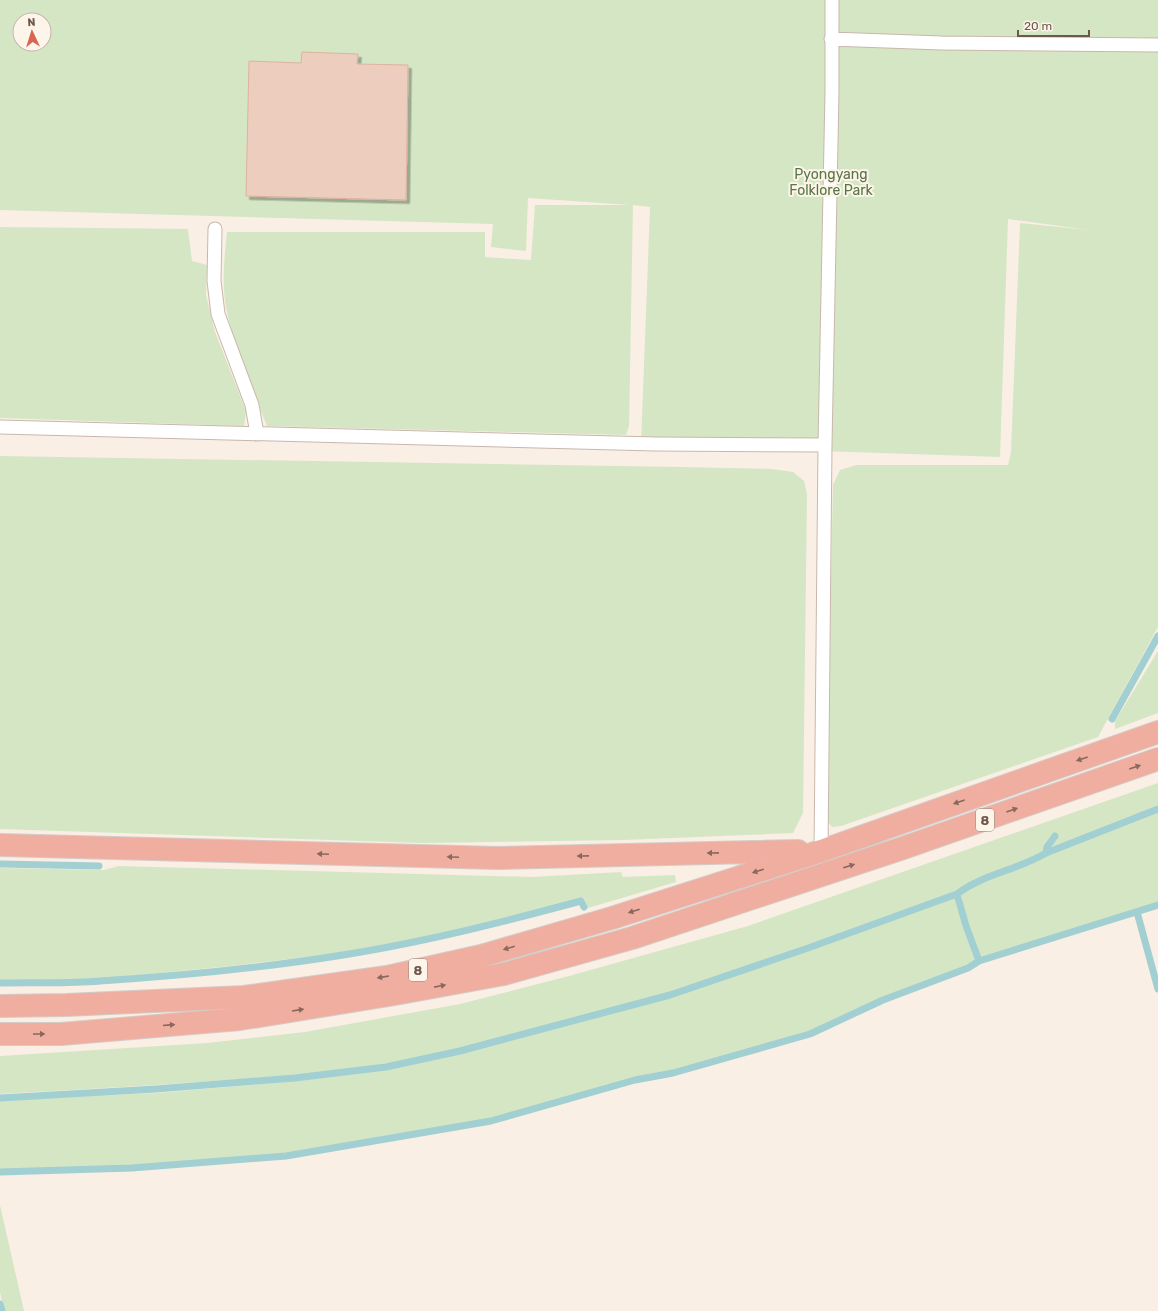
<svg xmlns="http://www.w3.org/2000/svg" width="1158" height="1311" viewBox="0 0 1158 1311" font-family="Rubik,sans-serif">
	<defs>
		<filter id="shadow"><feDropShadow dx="3.5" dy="3.5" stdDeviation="0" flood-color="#0004"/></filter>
	</defs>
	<rect width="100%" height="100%" fill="#faefe4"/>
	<!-- green -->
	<path fill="#d5e6c4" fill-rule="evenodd" d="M0 0H1158V627L1098 737 841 826 832 827 826 819 833 485 840 470 856 465H1008L1011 452 1020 223 1089 230 1008 219 1000 457 641 445 650 207 633 205 629 426 626 435 267 426C253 391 237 354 228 317 221 289 224 260 227 232H485V257L531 260 535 205H630L528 198 526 251 491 247 493 224 0 210ZM20 20H44V44H20Z
		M0 227 188 229 192 261 207 265 206 295 215 332 246 411 244 426 0 418Z
		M0 456 681 467 772 469 793 472 804 481 807 494 803 813 793 833 624 840 422 843 0 829Z
		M1158 651V713L1115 729V721Z
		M1158 783V807L1049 850 1050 847 1059 835 1055 833C1050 839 1045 850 1041 853 1019 871 981 872 957 892L669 993 460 1049 386 1064 296 1075 157 1085 0 1094V1056L207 1043 305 1032 460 1004 569 976 748 926Z
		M1158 811V902L981 958 968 926 961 893 968 888 1034 863 1046 855Z
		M119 866 532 877 621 872 623 877 675 875 676 882 588 908 584 898 421 938 325 955 231 966 98 979 0 980V868L104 870Z
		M955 897 963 928 975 960 968 965 881 998 809 1032 673 1071 633 1078 490 1119 378 1137 285 1154 131 1166 0 1170V1100L157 1093 296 1081 387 1070 461 1054 670 998Z
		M0 1205 24 1311H4L0 1292Z"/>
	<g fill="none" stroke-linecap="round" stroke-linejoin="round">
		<!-- stream -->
		<path stroke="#a1cfd2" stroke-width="7" d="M1112 719 1158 636
			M1046 853 1047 847 1055 836
			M0 864 99 866
			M957 894 966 926 979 961
			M1137 912 1158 989
			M0 983C33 982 67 984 100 981 208 974 317 963 423 940 476 929 529 915 581 901L584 907
			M0 1098 156 1089 295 1078 386 1067 460 1051 670 995 808 948 957 894C983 874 1018 870 1046 853L1158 809
			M0 1172 132 1168 286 1156 491 1121 635 1080 673 1073 810 1034 883 1000 968 968 979 961 1158 905
			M0 1304 2 1311"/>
	</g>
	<!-- building -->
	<path fill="#edcdbe" stroke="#deb2a0" filter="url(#shadow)" d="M302 52 358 54 357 64 408 65 406 200 246 196 249 61 301 63Z"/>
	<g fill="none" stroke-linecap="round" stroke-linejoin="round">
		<defs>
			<path id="lane" d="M831 39 941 43 1158 45
				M215 229 214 281 218 314 252 405 257 434
				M0 427 655 444 825 445
				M821 851 825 445 832 92V0"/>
			<path id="highway" d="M0 845 498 858 798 851
				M0 1006 66 1005 244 997 387 977 481 956 612 918 821 851 1158 732
				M0 1034H61L240 1019 395 994 504 974 632 938 903 848 1158 759"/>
		</defs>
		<!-- lane casing -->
		<use href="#lane" stroke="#cab7ab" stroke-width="15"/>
		<!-- highway casing -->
		<use href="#highway" stroke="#d4ccc9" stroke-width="24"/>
		<!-- lane -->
		<use href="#lane" stroke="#fff" stroke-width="13"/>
		<!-- highway -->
		<use href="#highway" stroke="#efaea0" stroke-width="22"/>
	</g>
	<!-- one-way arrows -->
	<defs><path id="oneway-solid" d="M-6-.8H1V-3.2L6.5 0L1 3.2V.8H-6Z"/></defs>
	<g fill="#89685d">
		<use href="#oneway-solid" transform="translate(1082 759) rotate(161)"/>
		<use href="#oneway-solid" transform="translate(1135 767) rotate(-19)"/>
		<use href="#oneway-solid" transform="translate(959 802) rotate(161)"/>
		<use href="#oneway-solid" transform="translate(1012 810) rotate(-19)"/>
		<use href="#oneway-solid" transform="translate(713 853) rotate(179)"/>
		<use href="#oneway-solid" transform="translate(323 854) rotate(-178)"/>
		<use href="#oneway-solid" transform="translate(583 856) rotate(179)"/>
		<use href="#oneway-solid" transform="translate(453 857) rotate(-178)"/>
		<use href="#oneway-solid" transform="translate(849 866) rotate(-18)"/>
		<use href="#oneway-solid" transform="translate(758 871) rotate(162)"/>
		<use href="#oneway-solid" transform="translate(634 911) rotate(162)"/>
		<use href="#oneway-solid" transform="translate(509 948) rotate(164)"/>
		<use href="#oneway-solid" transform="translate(383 977) rotate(171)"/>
		<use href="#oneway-solid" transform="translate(440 986) rotate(-11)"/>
		<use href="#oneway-solid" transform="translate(298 1010) rotate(-9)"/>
		<use href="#oneway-solid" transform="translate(169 1025) rotate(-5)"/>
		<use href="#oneway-solid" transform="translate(39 1034)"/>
	</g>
	<g text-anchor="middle" stroke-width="4" stroke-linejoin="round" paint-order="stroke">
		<!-- shield labels -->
		<g fill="#fdf4ea" stroke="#9a857b" stroke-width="1">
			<rect x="976" y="809" width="18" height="22" rx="3"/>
			<rect x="409" y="959" width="18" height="22" rx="3"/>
		</g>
		<g font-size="13" font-weight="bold" fill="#70564c">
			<text x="985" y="825">8</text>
			<text x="418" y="975">8</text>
		</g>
		<!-- park labels -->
		<g font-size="14" fill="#577545" stroke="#fdf4ea">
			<text x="831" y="179">Pyongyang<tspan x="831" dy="16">Folklore Park</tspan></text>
		</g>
	</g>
	<!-- north arrow -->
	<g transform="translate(32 32) rotate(356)"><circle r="19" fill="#fdf4ea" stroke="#c5b5ab"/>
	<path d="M0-3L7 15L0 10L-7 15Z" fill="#d96653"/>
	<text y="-6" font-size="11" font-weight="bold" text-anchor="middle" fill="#70564c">N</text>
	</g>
	<!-- scale -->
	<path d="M1018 30v6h71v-6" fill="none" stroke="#70564c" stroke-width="2"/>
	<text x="1024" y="30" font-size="12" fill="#70564c" stroke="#fdf4ea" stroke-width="3" paint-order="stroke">20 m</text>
</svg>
